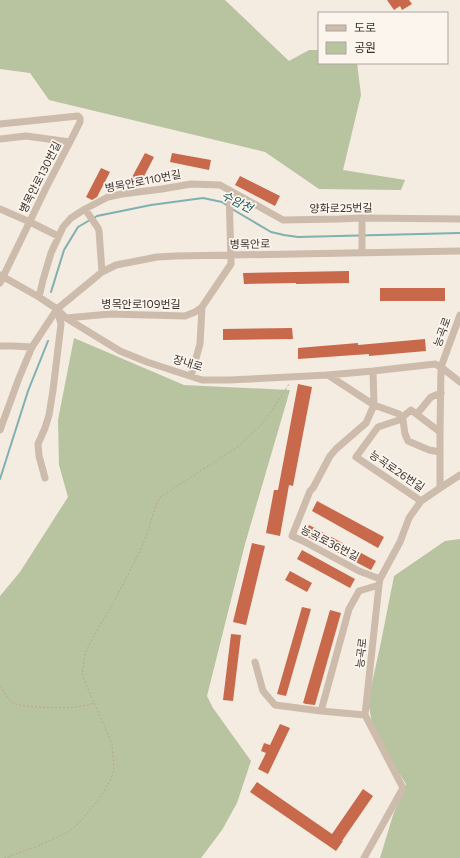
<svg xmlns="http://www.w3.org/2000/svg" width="460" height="858" viewBox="0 0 460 858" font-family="Commissioner,'Noto Sans KR',sans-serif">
	<rect width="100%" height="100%" fill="#f4ebe1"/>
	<!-- green -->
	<path fill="#b8c4a0" d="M0 0H225L289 61 309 50H319V63H357L361 95 343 170 405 180 401 190 319 189 265 152 49 100 30 73 0 69Z
		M74 338 184 385 290 390 245 544 207 696 213 708 251 761 237 803 222 830 201 858H0V596L20 572 68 497 59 465 58 420Z
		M460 539V858H380L393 815 406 784 374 735 368 701 381 642 394 576 445 541Z"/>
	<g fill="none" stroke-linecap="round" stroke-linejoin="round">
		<!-- stream -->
		<path stroke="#7fb0b2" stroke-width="2" d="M232 209 271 232 284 235 298 237 460 233
			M94 218 97 216 151 205 203 198 222 202 228 206
			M51 292 64 250 78 227 90 220
			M0 479 28 391 48 341"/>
	</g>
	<!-- building -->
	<path fill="#c8694b" d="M387 0H409L412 4 402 10 400 6 394 10Z
		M145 153 154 157 139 186 130 181Z
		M172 153 211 160 209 170 170 162Z
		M101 168 110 172 97 197 92 200 86 197Z
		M240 176 280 196 275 206 235 185Z
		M349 271V283L296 284V283L244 284 243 273Z
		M380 288H445V301H380Z
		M292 328 293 339 223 340V329Z
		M425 339 426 351 369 356V354L298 359V348L358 343V345Z
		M298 384 312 387 293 486 289 485 280 536 266 533 274 490H278Z
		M317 501 384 537 378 548 312 511Z
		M309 525 376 561 371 570 304 535Z
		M252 543 265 546 246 625 233 622Z
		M302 550 355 579 350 588 297 559Z
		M290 571 312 583 307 592 285 580Z
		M302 607 311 609 286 696 277 694Z
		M330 610 341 613 315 705 306 704 303 703Z
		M231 634 241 635 233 701 223 700Z
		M280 724 290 728 268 774 258 769 266 753 261 751 264 743 270 745Z
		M257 782 332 834 363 789 373 796 342 841H343L336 851 250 792Z"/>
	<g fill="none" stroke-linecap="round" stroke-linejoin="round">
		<!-- path -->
		<path stroke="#b9a596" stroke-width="1" stroke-dasharray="2 2" stroke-linecap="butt" d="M0 686C4 691 8 700 13 703 24 708 63 708 76 707 82 706 88 705 94 703
			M4 858 38 846 68 832 80 822 101 796 110 781 114 770 112 744 82 675 85 653 100 625 112 606 140 551 147 534 155 508 160 497 239 446 262 424 271 412 289 384"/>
		<!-- minor -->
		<path stroke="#cdbbac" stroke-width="7" d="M0 124 78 116 80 118V122L74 134 46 188 0 283
			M0 139 26 136 70 142
			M0 209 30 222 58 236
			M85 209 98 228 99 231 102 272
			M362 218V253
			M0 275 39 297 57 309 66 318 120 351 147 362 202 380H229L328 375 373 371 435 364 441 367 460 382
			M39 297 43 280 51 253 63 227 71 218 85 209 108 197 122 194 162 189 191 184 220 185 229 190 249 201 283 220 339 219 362 218 460 219
			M66 318 110 314 185 316 195 312 202 307 231 264 229 190
			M0 346H12L32 347
			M373 371 374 405 366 423 336 449 330 456 313 488 310 491 292 536 303 541 359 571 380 579
			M328 375 374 405 399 414 403 420 405 434 408 441 429 450 440 452
			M191 376 200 344 202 307
			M417 414 431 397 441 393
			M0 430 19 378 32 347 57 309 102 272 116 265 157 257 176 256 460 251
			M45 478 39 456 38 444 45 428 49 415 53 390 61 324 57 309
			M440 488 460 475
			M421 501 356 457 378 427 399 420 411 410 440 432
			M255 662 263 691 275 705 321 711 365 715
			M321 711 349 609 359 591 379 585
			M364 858 403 788 365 715 379 585 380 579 400 542 409 518 421 501 440 488V432L441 367 460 315"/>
	</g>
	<g text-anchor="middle" stroke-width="3.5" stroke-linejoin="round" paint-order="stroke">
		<!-- street labels -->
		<g font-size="11" fill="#3b302b" stroke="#fbf5ee">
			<text transform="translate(40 177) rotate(-63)" y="4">병목안로130번길</text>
			<text transform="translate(143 181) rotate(-11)" y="4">병목안로110번길</text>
			<text transform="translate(341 208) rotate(-1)" y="4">양화로25번길</text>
			<text transform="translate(250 244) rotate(-1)" y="4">병목안로</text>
			<text x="141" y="308">병목안로109번길</text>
			<text transform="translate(442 332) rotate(-70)" y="4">능곡로</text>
			<text transform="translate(188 363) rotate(17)" y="4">장내로</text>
			<text transform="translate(397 471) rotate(34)" y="4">능곡로26번길</text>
			<text transform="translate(330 543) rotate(27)" y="4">능곡로36번길</text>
			<text transform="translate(361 653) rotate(-84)" y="4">능곡로</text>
		</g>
		<!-- water labels -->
		<g font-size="12" font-style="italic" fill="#1f5a5e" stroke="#fbf5ee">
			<text transform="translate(237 202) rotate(27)" y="4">수암천</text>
		</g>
	</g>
	<!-- legend -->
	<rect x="318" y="12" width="130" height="52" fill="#fbf5ee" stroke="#aea6a0"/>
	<rect x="326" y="25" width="20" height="6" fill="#cdbbac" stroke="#aea6a0"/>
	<text x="354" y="32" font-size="12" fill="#3b302b">도로</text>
	<rect x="326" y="42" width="20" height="12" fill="#b8c4a0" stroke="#aea6a0"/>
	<text x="354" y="52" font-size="12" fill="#3b302b">공원</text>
</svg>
